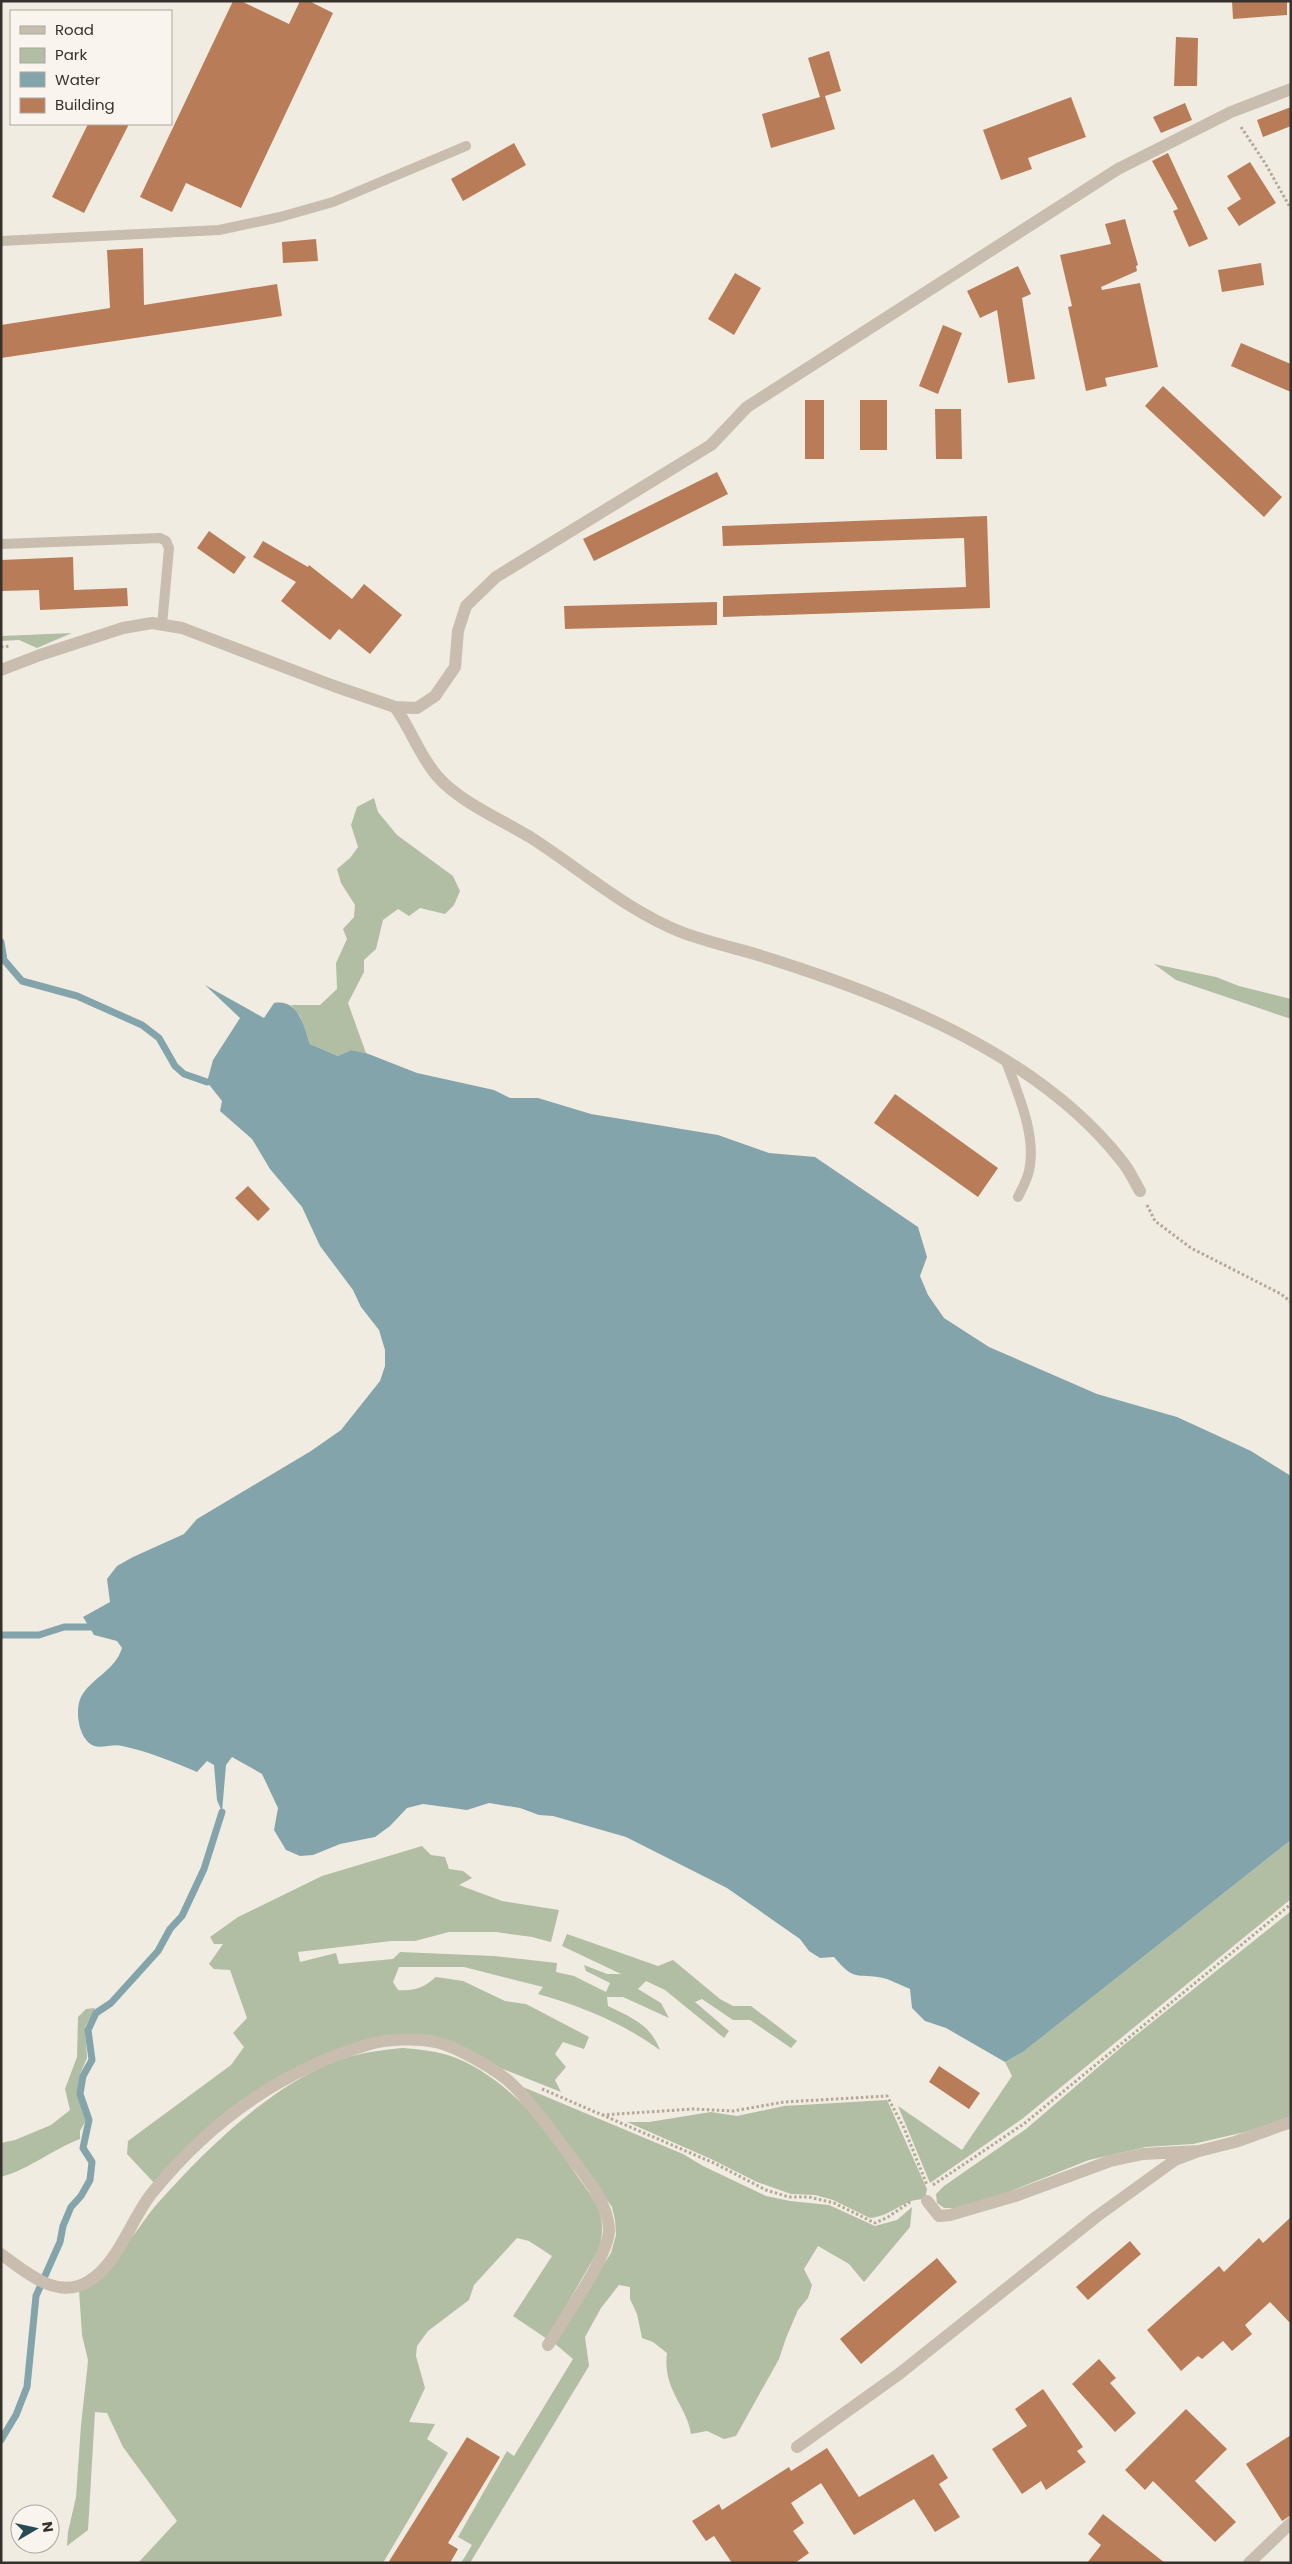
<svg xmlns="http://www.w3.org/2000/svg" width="1292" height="2564" viewBox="0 0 1292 2564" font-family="Poppins,sans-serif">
	<rect width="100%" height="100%" fill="#f1ece1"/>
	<!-- green -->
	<path fill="#b1bea3" d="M72 633 37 648 19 640 1 641V636Z
		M374 798 378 812 397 835 453 876 460 891 454 905 445 914 420 908 409 916 398 909 383 920 376 949 364 960V972L348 1003 366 1053 351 1050 338 1056 310 1044 300 1016 291 1005H320L337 989 336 963 347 939 343 929 354 917 355 905 341 883 337 869 350 858 358 847 351 825 357 807Z
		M1154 964 1216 977 1239 986 1291 999V1019L1176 980Z
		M1291 1840V1899L1022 2119 930 2183 898 2106 962 2150 1012 2076 1005 2062 1023 2052Z
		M422 1846 431 1855 445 1857 449 1869 463 1871 472 1878 459 1885 502 1901 559 1910 551 1942 532 1937 496 1932H449L415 1941H391L298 1952 300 1962 336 1953 339 1964 393 1959 400 1952 494 1956 557 1963 556 1972 574 1976 606 1992 610 1983 586 1971 584 1965 607 1974H621L562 1946 567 1934 658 1966 673 1960 720 1999 733 2006H751L797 2041 791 2048 750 2020H733L702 1999 695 2002 729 2031 724 2038 665 1990 646 1981 638 1989 661 2003 669 2018 623 1997H607L608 2006C632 2018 650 2024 660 2050 622 2023 584 2007 538 1994L543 1987 464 1967H399L393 1982 398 1990C415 1991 423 1988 436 1977L463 1981 505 2001 526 2004 589 2037 584 2049 563 2042 555 2054 566 2067 555 2080 561 2092 417 2035 283 2074 156 2185 127 2154 128 2141 231 2065 244 2047 233 2033 247 2018 230 1970 214 1969 209 1964 223 1944H214L210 1937 238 1917 322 1876Z
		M1291 1911V2117L1245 2132 1193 2144 1146 2147 1089 2160 1006 2193 955 2208H944L937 2203 936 2194 944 2186 1026 2129 1125 2044Z
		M95 2008 85 2027 87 2058 80 2074 79 2095 86 2120 80 2131V2139C53 2149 30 2169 1 2177V2143L15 2140 51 2125 70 2110 65 2089 77 2057 78 2017 86 2009Z
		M403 2048C419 2049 433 2051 448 2055 486 2067 524 2102 548 2132 557 2144 564 2158 573 2170 593 2199 609 2212 599 2249L547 2339 513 2316 552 2256 529 2241 517 2238 474 2285 469 2300 428 2331 417 2346 416 2356 425 2388 409 2422 435 2424 427 2439 448 2453 383 2563H138L177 2521 123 2447 107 2413 95 2412 88 2530 67 2546 68 2532 76 2497 81 2425 87 2371 88 2360 82 2335 79 2290C92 2277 107 2265 120 2251 134 2237 144 2219 157 2204 205 2150 269 2087 336 2061 357 2053 381 2050 403 2048Z
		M523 2087 683 2154 703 2166 766 2196 790 2201 829 2205 875 2226 897 2220 912 2207 910 2227 864 2282 849 2264 818 2246 804 2269 812 2285 808 2298 798 2310 786 2338 779 2359 736 2436 724 2439 707 2431 691 2434C687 2406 662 2389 667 2353L653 2342 642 2338 637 2314 630 2299V2287L619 2285 601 2308 585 2337 589 2366 470 2563H461L472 2545 458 2537 507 2451 514 2456 573 2359 553 2342 611 2253 616 2235 615 2220 612 2207 576 2156Z
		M887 2100 927 2189 925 2199C902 2199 893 2216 870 2218L833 2200 815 2195 791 2194 757 2182 711 2159 627 2122H649L711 2112 737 2116 784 2106Z"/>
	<!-- water -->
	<path fill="#84a4ab" d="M205 985 264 1018 274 1003C299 999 303 1025 310 1044L338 1056 351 1050 366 1053 417 1073 494 1090 510 1098H538L591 1114 718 1135 769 1153 815 1157 918 1227 927 1257 920 1276 928 1295 944 1318 989 1347 1097 1394 1177 1417 1251 1451 1291 1476V1840L1023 2052 1005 2062 946 2028 925 2021 912 2008 910 1989C902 1986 895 1982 887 1979 859 1971 857 1985 834 1957L820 1958 809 1951 800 1939 727 1888 626 1837 553 1816 539 1815 520 1808 489 1803 467 1810 423 1804 407 1808 390 1826 375 1837 340 1844 313 1855 300 1856 286 1850 274 1830 278 1808 262 1774 232 1757 226 1765 222 1812 217 1800 214 1765 207 1761 197 1772C174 1762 147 1751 122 1746 111 1743 98 1751 89 1743 78 1734 75 1709 81 1697 92 1677 115 1671 122 1648L117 1641 94 1635 83 1617 110 1602 107 1579 117 1566 133 1557 184 1534 197 1519 311 1451 341 1430 380 1381 385 1366V1350L379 1330 361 1307 353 1290 320 1246 302 1207 270 1169 252 1139 220 1111 222 1101 207 1082 213 1060 240 1018Z"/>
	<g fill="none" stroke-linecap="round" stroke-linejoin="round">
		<!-- stream -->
		<path stroke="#84a4ab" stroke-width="7" d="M1 942 4 960 22 981 77 996 142 1025 159 1038 175 1066 184 1074 207 1082
			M1 1635H39L64 1627H90
			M1 2440 16 2415 27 2387 36 2296 60 2242 63 2226 71 2207 81 2196 90 2180 92 2162 83 2148 89 2120 80 2094 83 2076 92 2060 88 2030 96 2013 111 2003 158 1951 170 1929 182 1916 204 1869 222 1812"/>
	</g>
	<!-- building -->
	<path fill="#b87d58" d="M233 1H241L289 24 300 1H309L333 13 241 208 186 183 172 212 140 197Z
		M1232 1H1287V15L1233 19Z
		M1176 37 1198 38 1197 86H1174Z
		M829 51 841 91 825 96 835 129 771 148 762 114 820 97 808 58Z
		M1071 97 1086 137 1028 158 1032 169 1001 180 983 130Z
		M1185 103 1192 120 1161 133 1153 117Z
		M1291 107V126L1263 137 1257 120Z
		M88 124H129L84 213 52 197Z
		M514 143 526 165 463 201 451 179Z
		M1168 153 1208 239 1189 247 1173 211 1178 209 1152 161Z
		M1250 162 1276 203 1239 226 1227 208 1241 199 1227 176Z
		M1125 219 1138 265 1136 266 1137 271 1101 287 1102 290 1140 283 1158 367 1105 378 1107 386 1086 391 1068 307 1072 306 1060 255 1111 244 1105 224Z
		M316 239 318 261 283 263 282 242Z
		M143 248 144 305 277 284 282 316 1 358V325L110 308 107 250Z
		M1261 263 1264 285 1222 292 1218 270Z
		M1018 266 1031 294 1022 298 1035 379 1008 383 997 310 980 318 967 291Z
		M735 273 761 288 734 335 708 319Z
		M943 325 962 333 938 394 919 386Z
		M1241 343 1291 364V392L1231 366Z
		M1163 386 1282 497 1264 517 1145 406Z
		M805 400H824V459H805Z
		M860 400H887V450H860Z
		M935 409H961L962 459H936Z
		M717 472 728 494 594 561 583 539Z
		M987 516 990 608 723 617V596L966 587 964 538 723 546 722 526Z
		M209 531 246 557 234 574 197 548Z
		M263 541 308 567 309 565 352 599 364 584 402 615 370 654 339 629 330 640 281 601 296 582 253 557Z
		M73 557 74 590 127 588 128 606 40 610 39 590 1 591V560Z
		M717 602V625L565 629 564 606Z
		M895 1094 998 1168 978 1197 874 1123Z
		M248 1186 270 1209 258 1221 235 1198Z
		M939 2066 980 2093 969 2109 929 2082Z
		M1291 2217V2324L1270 2302 1245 2325 1252 2334 1232 2351 1223 2341 1202 2359 1198 2356 1181 2371 1147 2330 1219 2266 1224 2272 1259 2238 1263 2243Z
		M1130 2241 1141 2254 1088 2300 1076 2287Z
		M937 2258 957 2282 861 2364 840 2339Z
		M1099 2359 1116 2378 1110 2383 1136 2413 1115 2432 1072 2384Z
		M1043 2389 1083 2447 1077 2451 1086 2462 1046 2490 1041 2481 1022 2494 992 2449 1027 2426 1015 2409Z
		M1186 2409 1227 2449 1195 2481 1236 2522 1215 2542 1153 2481 1145 2490 1125 2470Z
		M1291 2435V2515L1282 2521 1246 2464Z
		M467 2437 500 2457 448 2543 458 2549 450 2563H388Z
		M827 2448 859 2497 933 2454 948 2478 939 2484 960 2517 935 2532 914 2499 854 2535 821 2483 791 2503 804 2523 793 2531 809 2553 795 2563H732L714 2536 706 2541 692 2521 719 2504 722 2510 789 2467 791 2471Z
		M1103 2514 1165 2563H1087L1101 2545 1088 2534Z"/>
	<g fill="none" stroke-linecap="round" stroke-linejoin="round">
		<!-- path -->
		<path stroke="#b4a899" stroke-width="3" stroke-dasharray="2.5 2.5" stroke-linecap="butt" d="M1241 127 1265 163 1291 209
			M1 647 11 646
			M1147 1205 1155 1221 1191 1248 1281 1294 1291 1302
			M542 2089 716 2164 766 2190 789 2197H809L834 2203 875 2223 888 2217 910 2202
			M602 2115 693 2109 733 2111 784 2102 887 2096 904 2128 927 2185
			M933 2185 1025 2123 1291 1904"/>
		<!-- service -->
		<path stroke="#c8bdae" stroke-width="10" d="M1 241 219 230 280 217 333 202 466 146
			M1 544 160 538 166 541 169 548 162 625
			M1006 1061C1018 1094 1037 1136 1029 1171 1027 1180 1022 1189 1018 1197"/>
		<!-- minor -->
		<path stroke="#c8bdae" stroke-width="12" d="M1 670 40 655 123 628 152 623 182 628 334 686 395 707 417 708 435 696 455 667 458 631 466 606 496 577 711 445 747 407 1118 169 1231 112 1291 89
			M395 707C411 729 420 757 438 777 460 802 502 820 530 837 580 869 626 910 681 932 712 944 746 950 777 961 899 1000 1040 1057 1121 1160 1129 1169 1134 1181 1140 1191
			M927 2201 939 2216 950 2215 1015 2196 1110 2161 1143 2154 1199 2151 1235 2142 1291 2122
			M1 2254C26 2272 57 2301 89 2281 118 2264 131 2219 152 2193 210 2121 281 2070 370 2044 389 2039 416 2038 436 2042 457 2047 498 2070 514 2086 535 2107 552 2132 570 2156 586 2177 608 2202 609 2230 609 2256 563 2320 548 2345
			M797 2447 899 2374 1096 2217 1175 2160 1199 2151
			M1249 2563 1291 2523"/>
	</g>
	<!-- border -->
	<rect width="1292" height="2564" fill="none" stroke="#37312c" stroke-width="5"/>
	<!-- legend -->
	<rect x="10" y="10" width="162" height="115" fill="#f9f5ee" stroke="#aba7a0"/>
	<rect x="20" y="26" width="25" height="8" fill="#c8bdae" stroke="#aba7a0"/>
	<text x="55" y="35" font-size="15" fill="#37312c">Road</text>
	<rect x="20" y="48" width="25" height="15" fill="#b1bea3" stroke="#aba7a0"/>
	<text x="55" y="60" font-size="15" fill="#37312c">Park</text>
	<rect x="20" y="72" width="25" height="15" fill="#84a4ab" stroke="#aba7a0"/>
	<text x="55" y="85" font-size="15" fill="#37312c">Water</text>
	<rect x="20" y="98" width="25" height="15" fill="#b87d58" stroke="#aba7a0"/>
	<text x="55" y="110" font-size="15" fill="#37312c">Building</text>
	<!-- north arrow -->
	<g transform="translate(35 2529) rotate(81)"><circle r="24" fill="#f9f5ee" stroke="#aba7a0"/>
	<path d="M0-4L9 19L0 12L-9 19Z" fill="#264b54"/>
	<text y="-8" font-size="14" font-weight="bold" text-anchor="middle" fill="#37312c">N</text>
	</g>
</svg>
